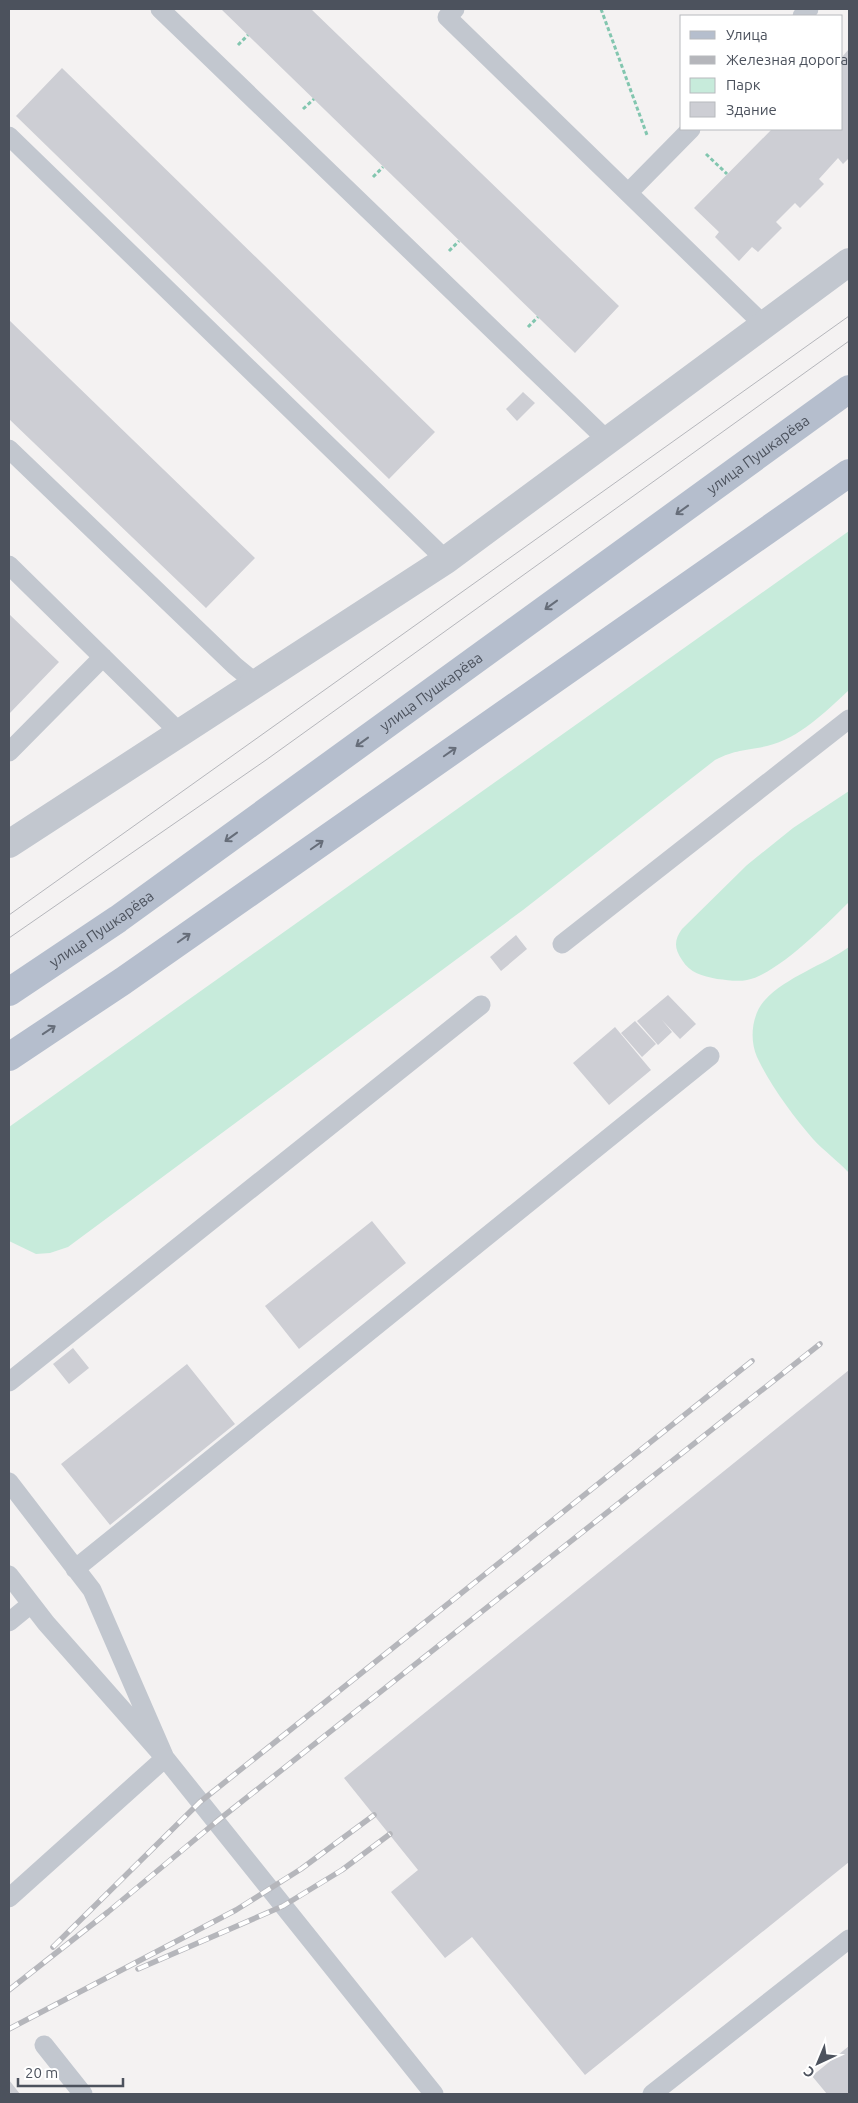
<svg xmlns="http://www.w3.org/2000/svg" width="858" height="2103" viewBox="0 0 858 2103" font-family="Ubuntu,sans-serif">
	<rect width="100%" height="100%" fill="#f4f2f2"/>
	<!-- green -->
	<path fill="#c7ebdb" d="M849 531V690C825 712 800 738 767 746 746 751 736 749 715 760L523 910 68 1247 50 1253 36 1254 9 1241V1127Z
		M849 791V902C828 923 776 975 747 980 737 982 728 980 717 979 702 976 690 973 682 960 674 948 674 940 682 929L747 865 793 828Z
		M849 947V1173C838 1161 824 1151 813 1139 793 1116 770 1085 757 1057 749 1039 752 1014 765 1000 786 977 824 965 849 947Z"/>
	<!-- building -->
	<path fill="#cdced4" d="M221 9H311L619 306 575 353Z
		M849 49V158L843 164 838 158 819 179 824 184 800 208 795 203 776 222 782 228 758 252 752 247 739 261 715 237 719 232 694 208 772 129H842V57Z
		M62 68 435 432 389 479 16 116Z
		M9 320 255 558 206 608 9 419Z
		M523 392 535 403 517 421 506 409Z
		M9 614 59 662 9 714Z
		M516 935 527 949 501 971 490 957Z
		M668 995 696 1024 680 1039 662 1020 672 1032 658 1045 637 1021Z
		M635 1021 656 1044 642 1057 621 1033Z
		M615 1027 651 1070 609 1105 573 1063Z
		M372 1221 406 1263 299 1349 265 1306Z
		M73 1348 89 1368 69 1384 53 1364Z
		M187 1364 235 1424 110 1525 61 1464Z
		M849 1370V1862L585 2075 472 1937 445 1958 391 1892 418 1870 344 1778Z
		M849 2046V2094H827L812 2076Z
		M9 2080 20 2094H9Z"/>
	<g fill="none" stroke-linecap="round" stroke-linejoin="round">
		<!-- path -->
		<path stroke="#82c6af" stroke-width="3" stroke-dasharray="4 2.5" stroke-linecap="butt" d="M601 9 647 135
			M238 45 248 35
			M303 109 314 99
			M706 154 727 174
			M373 177 383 167
			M449 251 459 241
			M528 327 538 317"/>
		<!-- service -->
		<path stroke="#c2c7cf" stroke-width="19" d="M160 9 608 441
			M455 9 447 17 764 325
			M802 16 809 9
			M9 136 446 560
			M628 193 691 129
			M9 449 235 666 257 684
			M9 565 180 733
			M9 752 103 657
			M562 944 849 719
			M9 1382 481 1005
			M9 1482 92 1590 165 1758 9 1898
			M75 1569 710 1056
			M9 1575 46 1623 165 1758 434 2094
			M9 1622 31 1604
			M44 2045 83 2094
			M652 2094 849 1939"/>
		<!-- minor -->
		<path stroke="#c2c7cf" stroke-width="28" d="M9 844 446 560 849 262"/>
		<!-- primary -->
		<g stroke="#b5becd" stroke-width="28">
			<path id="s1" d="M9 992 118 919 849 389"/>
			<path d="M9 1057 123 981 849 473"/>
		</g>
		<!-- tram -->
		<path stroke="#b5b6bb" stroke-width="1" d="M9 915 849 316
			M9 938 266 760 849 341"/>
		<defs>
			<path id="rail" d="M53 1947 200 1802 752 1361
				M138 1969 283 1906 342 1870 390 1834
				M9 1990 108 1912 216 1822 820 1344
				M9 2029 236 1910 301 1869 374 1815"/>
		</defs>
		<!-- rail casing -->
		<use href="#rail" stroke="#b5b6bb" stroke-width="5.5"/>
		<!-- rail -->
		<use href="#rail" stroke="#fff" stroke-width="4" stroke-dasharray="11" stroke-linecap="butt"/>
	</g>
	<!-- one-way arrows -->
	<defs><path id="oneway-shaft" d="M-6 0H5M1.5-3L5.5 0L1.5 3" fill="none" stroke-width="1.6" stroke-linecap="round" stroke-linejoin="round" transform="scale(1.25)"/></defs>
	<g stroke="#666d79">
		<use href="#oneway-shaft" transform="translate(682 510) rotate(144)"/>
		<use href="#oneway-shaft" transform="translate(551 605) rotate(144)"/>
		<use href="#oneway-shaft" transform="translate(362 742) rotate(144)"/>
		<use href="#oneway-shaft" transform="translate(450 752) rotate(-35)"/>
		<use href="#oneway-shaft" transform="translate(231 837) rotate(144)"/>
		<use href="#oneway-shaft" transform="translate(317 845) rotate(-35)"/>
		<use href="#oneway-shaft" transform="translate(184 938) rotate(-35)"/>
		<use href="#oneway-shaft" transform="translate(49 1030) rotate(-34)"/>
	</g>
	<g text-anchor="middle" stroke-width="5" stroke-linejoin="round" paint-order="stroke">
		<!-- street labels -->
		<g font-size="15" fill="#4c525d" stroke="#fff">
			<text dy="5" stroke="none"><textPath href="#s1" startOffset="922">улица Пушкарёва</textPath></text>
			<text dy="5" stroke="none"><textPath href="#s1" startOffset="518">улица Пушкарёва</textPath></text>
			<text dy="5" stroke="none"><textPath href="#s1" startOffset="112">улица Пушкарёва</textPath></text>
		</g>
	</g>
	<!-- border -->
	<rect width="858" height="2103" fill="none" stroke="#4c525d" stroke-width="20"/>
	<!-- legend -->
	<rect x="680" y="15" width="162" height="115" fill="#ffffff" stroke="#b7babe"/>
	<rect x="690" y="31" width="25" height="8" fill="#b5becd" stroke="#b7babe"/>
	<text x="726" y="40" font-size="15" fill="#4c525d">Улица</text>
	<rect x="690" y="56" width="25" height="8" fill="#b5b6bb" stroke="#b7babe"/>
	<text x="726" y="65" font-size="15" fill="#4c525d">Железная дорога</text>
	<rect x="690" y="78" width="25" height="15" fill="#c7ebdb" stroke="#b7babe"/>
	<text x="726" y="90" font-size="15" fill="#4c525d">Парк</text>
	<rect x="690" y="102" width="25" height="15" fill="#cdced4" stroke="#b7babe"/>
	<text x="726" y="115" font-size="15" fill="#4c525d">Здание</text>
	<!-- north arrow -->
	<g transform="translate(818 2063) rotate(224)" stroke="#ffffff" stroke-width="4" paint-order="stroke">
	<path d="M0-4L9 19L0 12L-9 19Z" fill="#4c525d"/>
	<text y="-8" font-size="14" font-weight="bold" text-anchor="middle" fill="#4c525d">С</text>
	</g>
	<!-- scale -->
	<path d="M18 2078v8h105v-8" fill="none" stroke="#4c525d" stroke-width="2.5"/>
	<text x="25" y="2078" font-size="15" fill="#4c525d" stroke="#ffffff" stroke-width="4" paint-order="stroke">20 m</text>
</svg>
